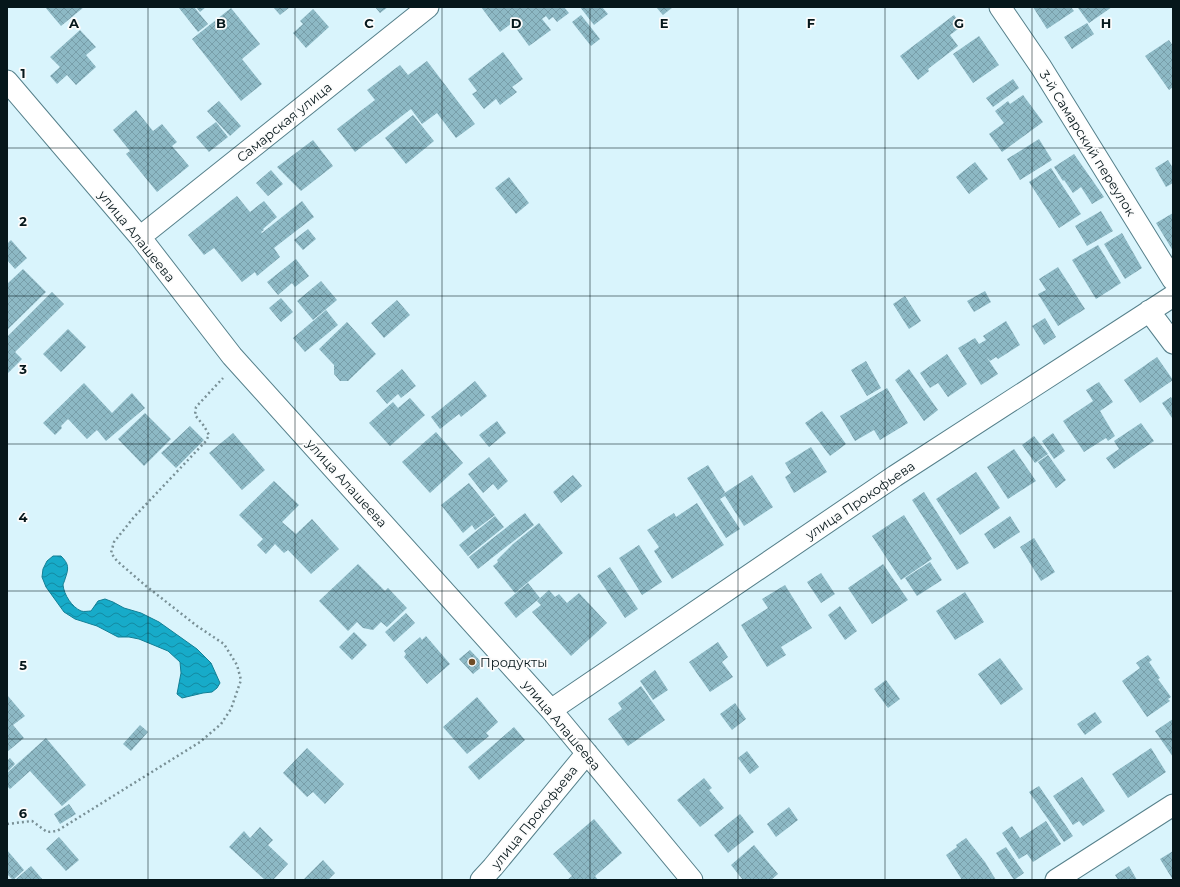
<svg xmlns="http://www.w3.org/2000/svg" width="1180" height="887" viewBox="0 0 1180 887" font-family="Montserrat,sans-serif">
	<defs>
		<pattern id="water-waves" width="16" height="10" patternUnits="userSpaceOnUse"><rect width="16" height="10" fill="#17abc9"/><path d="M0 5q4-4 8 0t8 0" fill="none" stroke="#138aa2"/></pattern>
		<pattern id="building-cross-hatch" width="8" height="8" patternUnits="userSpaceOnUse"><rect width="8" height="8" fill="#8db9c5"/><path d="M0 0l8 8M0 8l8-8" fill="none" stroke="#789ea9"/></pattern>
	</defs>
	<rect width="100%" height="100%" fill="#d9f4fc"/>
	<!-- water -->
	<path fill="url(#water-waves)" stroke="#127f95" d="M53 556H61C69 564 69 568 65 579 65 580 63 584 63 585 64 595 72 607 81 611 84 612 88 611 91 611L98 601 105 599 113 602 124 608 141 613 159 622 197 649 211 663 220 683 217 688 212 692 203 693 182 698 177 694 181 673 180 662 168 651 139 639 129 637H118L97 626 75 619 64 612 46 587 42 577 43 569 47 561Z"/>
	<!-- building -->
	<path fill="url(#building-cross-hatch)" d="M45 7H84L61 26Z
		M181 7H194L208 24 198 32 179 8Z
		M196 7H206L200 12Z
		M273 7H290L280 15Z
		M375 7H388L380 13Z
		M481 7H564L569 13 557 22 553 17 549 20 546 16 542 19 551 30 529 46 512 23 500 32Z
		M580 7H602L608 14 594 25Z
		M656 7H673L663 15Z
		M1033 7H1071L1074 11 1047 29Z
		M1079 7H1112L1089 23 1078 8Z
		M231 8 260 44 242 59 262 84 241 101 192 39Z
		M313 9 329 27 306 48 293 33 303 24 300 21Z
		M581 15 600 39 591 46 572 22Z
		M954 15 962 26 950 35 958 46 928 69 929 71 918 80 900 56Z
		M1087 23 1094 34 1072 49 1064 37Z
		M80 30 96 47 86 55 96 67 76 85 67 75 57 84 50 76 60 67 50 57Z
		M979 36 999 65 973 83 953 54Z
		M1169 40 1173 46V87L1169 90 1145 56Z
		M503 52 523 79 512 87 517 92 500 105 496 99 484 109 472 94 477 91 468 79Z
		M427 61 475 124 456 138 437 113 422 124 411 109 355 152 337 129 375 100 367 90 400 65 408 75Z
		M1013 79 1019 88 993 107 986 98Z
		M1023 95 1043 122 1002 152 989 134 1004 123 995 111 1008 101 1010 104Z
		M219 101 241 126 230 136 207 111Z
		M136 110 153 131 162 124 177 142 172 146 189 166 157 192 126 154 130 151 113 130Z
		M413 115 434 141 406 164 385 138Z
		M216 122 228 137 209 152 196 137Z
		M1039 139 1052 160 1020 180 1007 159Z
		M313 140 333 166 301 191 277 167Z
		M1074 154 1104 197 1092 204 1081 187 1073 193 1064 180 1063 181 1054 167Z
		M1168 160 1173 168V183L1166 187 1155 168Z
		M975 162 988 179 969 194 956 177Z
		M1051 168 1081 214 1059 228 1029 182Z
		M271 170 283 184 268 196 256 183Z
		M509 177 529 203 516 214 495 188Z
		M237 196 250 212 264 201 277 217 263 229 264 230 261 232 262 233 302 201 314 217 274 248 280 257 257 276 255 272 242 282 214 248 204 255 188 235Z
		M1101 211 1113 231 1087 246 1075 226Z
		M1173 213V251L1156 223Z
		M308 229 316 239 303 250 294 240Z
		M1122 233 1142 268 1125 279 1104 244Z
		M11 240 27 258 15 269 7 260V244Z
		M1098 245 1121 283 1096 299 1072 260Z
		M296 259 309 276 295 287 292 283 278 295 267 282Z
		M1058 267 1085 309 1058 326 1038 294 1046 290 1039 279Z
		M23 269 46 292 7 330V284Z
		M321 281 337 300 313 320 297 301Z
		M985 291 991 302 974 312 967 301Z
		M52 292 64 304 15 352 22 359 8 373 7 372V337Z
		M905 296 921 321 909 329 893 304Z
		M281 298 293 312 281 322 269 308Z
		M397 300 410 315 384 338 371 323Z
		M326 310 338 325 305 352 293 338Z
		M1045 318 1056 337 1044 345 1032 326Z
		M1006 321 1020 345 998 359 996 357 990 361 986 356 998 374 981 385 958 348 975 338 979 344 986 340 983 336Z
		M347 322 376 354 348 381H340L334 374V365L319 349Z
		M68 329 86 347 61 372 43 354Z
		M947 354 967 384 948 397 938 383 930 388 920 373Z
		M1157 357 1173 380 1140 403 1124 380Z
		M866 361 881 388 867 396 851 370Z
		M402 369 416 386 401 398 398 394 387 404 376 391Z
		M909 369 938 410 924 421 895 380Z
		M475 381 487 396 461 417 459 414 440 429 431 417Z
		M1099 382 1113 402 1100 411 1115 436 1108 441 1106 438 1084 452 1063 421 1093 401 1086 390Z
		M84 383 112 413 132 393 145 408 106 441 97 430 87 439 68 419 61 426 62 428 55 435 43 423Z
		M887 388 908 423 880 440 874 430 855 441 840 416Z
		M1171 397 1173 400V418H1172L1162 403Z
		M410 398 425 415 390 446 369 423 393 402 398 408Z
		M822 411 846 444 830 456 805 423Z
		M145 413 171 439 144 466 118 439Z
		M497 421 506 433 489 447 479 435Z
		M1141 423 1154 441 1114 469 1106 458 1119 449 1114 441Z
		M190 426 204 440 176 468 161 453Z
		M436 432 463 463 430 493 402 462Z
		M233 433 265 470 242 490 209 453Z
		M1053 433 1065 451 1054 459 1042 441Z
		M1034 436 1048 454 1035 463 1022 445Z
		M811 447 827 472 794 493 785 477 791 473 785 463Z
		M1014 449 1036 481 1008 499 987 467Z
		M1048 455 1066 480 1056 488 1038 462Z
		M489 457 508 481 498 490 493 484 483 493 468 474Z
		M708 465 725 492 723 494 752 475 773 507 744 526 725 496 720 499 740 529 726 538 687 478Z
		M976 472 1000 508 960 535 936 499Z
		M573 475 582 486 561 503 553 492Z
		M274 481 299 505 282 522 296 534 312 519 339 549 311 574 288 550 284 553 275 544 266 554 257 545 263 539 239 515Z
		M469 483 495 515 475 530 472 525 463 533 441 505Z
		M924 492 969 563 957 570 912 500Z
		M697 503 724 545 672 579 654 551 659 547 647 530 674 513 676 517Z
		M525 513 534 525 478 569 469 557Z
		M904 515 932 559 901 580 872 536Z
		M495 516 504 527 468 556 459 545Z
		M1010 516 1020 532 994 549 984 534Z
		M539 523 563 553 515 593 493 566 498 562 497 560 513 544Z
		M1034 538 1055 572 1041 581 1020 547Z
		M639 545 662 582 642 595 619 558Z
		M930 562 942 580 917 596 905 578Z
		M358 564 385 591 388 588 407 608 387 627 381 622 373 630 363 628 357 622 348 631 319 601Z
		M883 564 908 600 872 624 848 588Z
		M610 567 638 609 625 618 597 576Z
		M821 573 835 594 821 603 807 582Z
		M528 583 540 598 516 618 504 603Z
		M785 585 812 628 781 647 786 655 767 667 741 625 768 608 762 599Z
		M549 590 555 597 559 594 567 603 579 593 607 623 571 656 532 612 541 605 537 601Z
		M965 592 984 622 955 640 936 611Z
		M840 606 857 631 845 640 828 615Z
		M406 613 415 623 394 642 385 632Z
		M354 632 367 645 352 660 339 647Z
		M426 636 450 664 427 684 404 657 406 654 404 651 420 637 422 640Z
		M718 642 728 657 722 662 733 677 710 692 689 662Z
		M470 650 484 665 473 674 459 659Z
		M1148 655 1152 660 1149 662 1160 678 1158 679 1171 697 1168 699 1170 701 1147 717 1122 681 1140 668 1136 663Z
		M1000 658 1023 689 1001 705 978 674Z
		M655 670 668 690 653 700 640 681Z
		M886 680 900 699 888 708 874 689Z
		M641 686 665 720 628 746 608 719 622 709 618 703Z
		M7 695 25 716 13 725 24 738 7 752Z
		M477 697 498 722 486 733 489 736 467 754 443 727Z
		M735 703 746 719 732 730 720 714Z
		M1095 712 1102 722 1085 735 1077 724Z
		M1173 719V757L1155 731Z
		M140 725 148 732 131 751 123 744Z
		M514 727 525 740 479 780 468 767Z
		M46 738 86 785 62 806 30 771 10 789 7 786V773Z
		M307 748 344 784 325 804 313 792 307 797 283 773Z
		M1151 748 1166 772 1128 798 1112 774Z
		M747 751 759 767 750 774 738 758Z
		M10 758 15 764 7 772V759L8 760Z
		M1082 777 1105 811 1083 826 1079 821 1073 825 1053 796Z
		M704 778 712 788 709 790 724 808 700 827 677 800Z
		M1039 786 1073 836 1064 842 1029 792Z
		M69 804 76 814 60 824 54 814Z
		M789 807 798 820 776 837 767 824Z
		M740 814 754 832 728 853 714 835Z
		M594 819 622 853 595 876 598 880H567L572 876 553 854Z
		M1046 821 1061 844 1033 862 1027 854 1019 859 1002 833 1012 826 1020 838Z
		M260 827 273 840 268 845 288 864 273 880H265L229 847 244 831 250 838Z
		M59 837 79 860 66 871 46 849Z
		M966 838 985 862 996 880H962L946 855 957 847 956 845Z
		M754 845 778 874 771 880H743L731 865Z
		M1006 847 1024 873 1014 880 996 853Z
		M7 850 24 870 13 880 7 874Z
		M1173 851V880L1160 859Z
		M323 860 335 873 328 880H303Z
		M31 866 43 880H15Z
		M1129 866 1137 880H1118L1115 875Z"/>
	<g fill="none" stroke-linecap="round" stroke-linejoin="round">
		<defs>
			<path id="street" d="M1000 7 1041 67 1173 280
				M7 81 140 237 232 356 551 710 692 880
				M140 237 428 7
				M1149 311 1173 343
				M551 710 895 476 1173 296
				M481 880 493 867 587 753
				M1056 880 1173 805"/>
		</defs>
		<!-- street casing -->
		<use href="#street" stroke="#56808b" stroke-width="23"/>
		<!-- path -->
		<path stroke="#799096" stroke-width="2.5" stroke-dasharray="2 3" stroke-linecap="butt" d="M7 824 32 821 47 832 57 831 200 742 221 724 231 709 241 680 237 665 224 644 197 626 146 586 117 561 111 553 114 542 134 517 206 441 209 435 204 426 195 415 196 407 223 378"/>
		<!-- street -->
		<use href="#street" stroke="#fff" stroke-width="21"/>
	</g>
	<!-- grid -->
	<path fill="none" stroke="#06171b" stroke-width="1" stroke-opacity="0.55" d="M148 7V880M295 7V880M442 7V880M590 7V880M738 7V880M885 7V880M1032 7V880M7 148H1173M7 296H1173M7 444H1173M7 591H1173M7 739H1173"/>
	<!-- markers -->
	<circle fill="#704d26" stroke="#fcfcfc" stroke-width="1.5" cx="472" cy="662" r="4"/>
	<g text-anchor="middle" stroke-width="3.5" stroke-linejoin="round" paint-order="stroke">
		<!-- street labels -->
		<g font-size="13" fill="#06171b" stroke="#fcfcfc">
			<text transform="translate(284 122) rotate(-39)" y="5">Самарская улица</text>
			<text transform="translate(1088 143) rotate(58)" y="5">3-й Самарский переулок</text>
			<text transform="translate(137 236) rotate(51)" y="5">улица Алашеева</text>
			<text transform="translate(347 483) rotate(48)" y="5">улица Алашеева</text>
			<text transform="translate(860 500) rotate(-34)" y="5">улица Прокофьева</text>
			<text transform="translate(562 725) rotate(50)" y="5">улица Алашеева</text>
			<text transform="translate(534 817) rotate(-51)" y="5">улица Прокофьева</text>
		</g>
		<!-- poi labels -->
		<g font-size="13" fill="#06171b" stroke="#fcfcfc" text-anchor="start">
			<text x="480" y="667">Продукты</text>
		</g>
	</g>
	<g font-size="13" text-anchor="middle" font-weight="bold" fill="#06171b" stroke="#fcfcfc" stroke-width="3.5" stroke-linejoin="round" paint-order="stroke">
		<text x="74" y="28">A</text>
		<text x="221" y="28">B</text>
		<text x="369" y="28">C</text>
		<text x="516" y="28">D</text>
		<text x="664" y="28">E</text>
		<text x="811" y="28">F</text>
		<text x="959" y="28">G</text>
		<text x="1106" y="28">H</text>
		<text x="23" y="78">1</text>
		<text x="23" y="226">2</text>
		<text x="23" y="374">3</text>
		<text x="23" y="522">4</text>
		<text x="23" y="670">5</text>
		<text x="23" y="818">6</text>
	</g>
	<!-- border -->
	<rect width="1180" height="887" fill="none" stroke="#06171b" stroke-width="16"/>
</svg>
